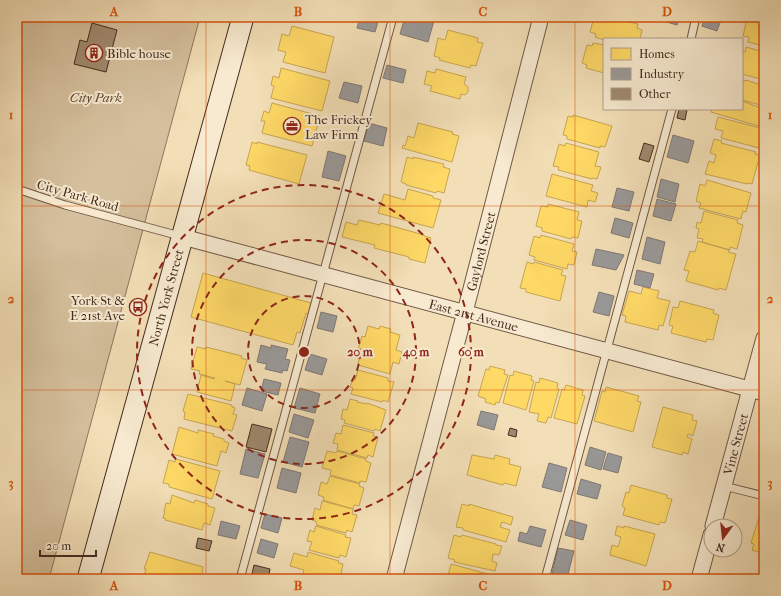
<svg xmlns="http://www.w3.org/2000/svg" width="781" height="596" viewBox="0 0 781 596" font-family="'IM FELL French Canon',serif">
	<rect width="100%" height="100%" fill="#f3dfb7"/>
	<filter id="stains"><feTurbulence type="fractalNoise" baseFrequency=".005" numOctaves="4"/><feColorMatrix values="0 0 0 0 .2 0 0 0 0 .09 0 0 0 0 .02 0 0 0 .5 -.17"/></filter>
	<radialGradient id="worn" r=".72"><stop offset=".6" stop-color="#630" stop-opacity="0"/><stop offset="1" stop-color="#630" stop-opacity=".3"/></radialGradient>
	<!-- green -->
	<path fill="#d5c09d" stroke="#8d765e" d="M17 17H200L49 579H17Z"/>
	<!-- homes -->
	<path fill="#ffd966" stroke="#c7a551" d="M594 17H621L629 19V22L638 24 637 28 642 30 640 39 604 40 595 37 596 34 590 32Z
		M754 17 764 19V46L748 42 749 37 743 36 747 19 754 21Z
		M292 26 334 37 325 73 283 62 286 52 278 50 282 34 289 36Z
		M448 30 478 38 477 42 483 43 476 66 471 65 470 68 439 60 440 58 434 56 438 38 445 40Z
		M593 43 604 45V73L586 68 587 65 582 63 587 45 592 46Z
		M746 47 764 52V80L742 74V51L745 52Z
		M281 68 330 81 322 111 271 98 274 86 271 85 273 76 279 78Z
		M436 69 466 77 464 84 468 87V92L465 95 461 94 460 99 430 91 432 86 424 84 427 71 435 73Z
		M742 80 746 81V80L764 86V106L742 100Z
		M742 101 764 109V121L762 127 711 112 712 109H742Z
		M272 103 320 116 312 146 262 133 265 121H261L264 111 269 113Z
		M573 115 612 126 605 147 600 146V148L567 139V136L563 135 568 116 573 117Z
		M718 117 764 129V144L763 149 721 138 723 131 715 129Z
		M418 123 453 132 452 134 459 136 452 162 402 148 403 145 405 146 408 136 414 138Z
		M714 139 722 141 721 143 756 152 755 154 760 155 752 184 748 183 747 184 705 174 709 161 714 163 716 155 710 153Z
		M252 142 257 144V142L307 155 299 184 249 170 250 166 246 165Z
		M566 143 599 152 595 166 601 167 597 179 592 178V179L558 170 559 167 553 166 559 144 565 146Z
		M407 157 413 159V157L444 164 443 167 450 169 444 193 437 191 436 193 406 185V184L401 182Z
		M552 174 593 185 591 191 598 193 595 202 588 200 587 207 546 196Z
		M707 180 751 193 746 212 743 211 741 219 699 208 701 203 696 201 700 184 705 186Z
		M408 189 433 196V198L441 200 433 228 378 213 384 194 405 200Z
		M548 204 579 212 577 220 582 221 578 238 572 237 571 239 542 231V228L536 226 541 206 548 207Z
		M704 211 738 220 737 223 743 225 737 249 730 247V250L702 242 703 239 697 238 699 229 696 228 697 222 701 223Z
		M359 220 380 225 381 223 424 235V236L431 238 425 263 409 259V257L374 248 375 245 342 237 346 222 357 225Z
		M541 235 574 244 572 251 577 252 574 265 568 264 567 269 534 260 535 257 529 255 534 236 540 238Z
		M698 241 729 250 728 252 736 254 726 290 719 288 718 290 686 281 689 271 684 270 690 251 695 252Z
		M527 262 533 264 534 262 563 270 561 275 566 276 560 301 526 292V289L520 288Z
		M203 273 311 303 308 314 306 313 300 333 297 332 293 345 191 317Z
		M643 287 659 291 657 298 670 301 663 326 659 325 658 330 625 322 626 316 622 315 629 291 641 294Z
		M680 301 714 310 713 313 719 315 713 340 707 339 706 342 671 333 673 326 669 325 673 307 678 308Z
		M368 326 379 329 380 326 391 329 390 332 400 335 396 350 402 352 399 364 393 362 390 374 358 365 360 354 357 353 362 336 365 337Z
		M197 347 206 349V347L242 356 241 358 247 360 240 385 225 381 235 384 231 401 197 392 201 375 214 379 215 378 199 374 200 371 191 369Z
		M490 366 505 370 504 374 508 375 499 403 496 402 495 405 485 402 486 399 478 396 486 369 489 370Z
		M358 370 388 378V381L394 382 388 402 383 400 382 402 351 394 353 388 350 387 353 379 355 380Z
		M514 371 532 376 531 380 534 381 526 410 503 403 510 375 513 376Z
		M540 378 558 383 557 388 559 389 551 418 548 417 546 423 537 421 539 414 529 412 536 382 539 383Z
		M566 385 583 390 582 395 585 396 577 424 554 418 562 389 564 390Z
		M606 387 639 396 637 401 641 402 633 432 594 421 602 391 605 392Z
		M188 394 232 405V407L235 408 233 414 237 415 232 431 184 419 185 412 183 411Z
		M350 399 358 401 357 402 367 404V403L386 410 380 431 375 429 374 431 344 423 345 420 341 419 343 409 347 410Z
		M663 407 693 415 692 420 697 421 693 436 688 434 687 437 692 439 688 454 683 452 682 455 652 447Z
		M343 425 374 433 373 436 378 437 373 457 368 455 367 458 337 450 338 444 333 443 336 433 341 434Z
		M179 427 198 433V430L214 434 213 436 224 439V441L229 443 226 453 221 451 217 466 172 454Z
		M327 451 336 453 337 451 366 459V461L371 463 366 482 360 481V483L330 475 331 470 322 468Z
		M472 455 494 459 495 455 510 459 509 464 521 467 516 486 504 483 503 485 467 475Z
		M176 459 220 471 212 499 169 487V484L163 483 169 460 175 462Z
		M330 476 360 484 359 486 364 488 359 506 354 505 353 509 323 500 324 497 318 495 321 482 327 484Z
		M631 485 667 495V498L672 499 665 523 660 522 659 525 623 515 625 508 622 506 626 492 629 493Z
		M172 495 194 503 195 500 208 504V506L215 508 210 525 204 523 202 530 165 520 166 519 163 518 165 511H164L166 503 170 504Z
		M322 501 353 509 352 514 357 515 352 532 347 530 346 533 316 525 317 522 312 520 315 508 320 510Z
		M462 504 469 506V504L513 517 511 525 502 522 500 527 510 530 506 542 463 530V528L456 527Z
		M759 517 764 518V554L752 550 754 544 751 543Z
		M316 526 346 535 345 537 351 538 346 557 340 555 339 558 309 550 312 542 307 541 310 530 314 532Z
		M617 526 624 528V526L655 534 646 566 610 555 612 545 618 547 621 537 615 535Z
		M454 535 461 537 462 535 496 544V545L502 546 499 555 493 554 492 561 497 563 495 571 454 562 455 560 448 558Z
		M150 552 203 567 201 579H143L146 569H144Z
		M308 552 339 561 338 563 343 564 340 579H312L302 576 304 570 290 566 294 553 307 557Z
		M451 564 495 576 494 579H447Z"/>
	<!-- industry -->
	<path fill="#999" stroke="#807874" d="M360 17 379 18 375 32 357 28Z
		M405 17H435L428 42 400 34Z
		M661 17H679L677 25 660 20Z
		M705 17H722L717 31 702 26Z
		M387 65 406 70 403 83 383 78Z
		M344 82 362 86 358 103 339 98Z
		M369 123 387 128 383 146 364 141Z
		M673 135 694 141 688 163 667 157Z
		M328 151 346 156 339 181 322 177Z
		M661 179 679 184 675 202 657 197Z
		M617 188 634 192 629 211 612 207Z
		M657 199 676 204 671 221 653 216Z
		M615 218 633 223 629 238 611 233Z
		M647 237 665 242 660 264 642 259Z
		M596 249 624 255 616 270 592 265Z
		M637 270 654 274 650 288 634 284Z
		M599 292 614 296 609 316 593 312Z
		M321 312 337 316 333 332 317 328Z
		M261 345 271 348V345L288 349 285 359 290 360 287 371 283 370 282 373 265 369 267 364 257 362Z
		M310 354 327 359 322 375 305 370Z
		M264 379 281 383 278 395 261 391Z
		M247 388 267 394 262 411 242 405Z
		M300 388 320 394 315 413 294 408Z
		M481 411 498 415 494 430 477 425Z
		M294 414 314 420 308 438 289 432Z
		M290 437 309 442 302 467 283 462Z
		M590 447 606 452 601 470 585 465Z
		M246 449 265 454 258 478 240 474Z
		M608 453 622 457 618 473 603 469Z
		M549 463 567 468 561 492 542 487Z
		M282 468 301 473 296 493 277 488Z
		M581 479 601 485 597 499 577 494Z
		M265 514 282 518 278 533 261 528Z
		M570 520 587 525 583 540 565 535Z
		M221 521 240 526 236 539 218 535Z
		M530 526 546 530 541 547 518 541 520 532 527 534Z
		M261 539 278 544 274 558 257 553Z
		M558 548 574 551 567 578 552 574Z"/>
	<!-- building -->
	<path fill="#9f896e" stroke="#452b1f" d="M92 23 117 30 106 72 74 64 80 40 87 42Z
		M679 109 687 110 685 120 677 118Z
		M644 143 654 146 649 162 639 159Z
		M252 424 272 429 266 452 246 447Z
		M510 428 517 430 516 437 508 435Z
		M198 538 212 541 209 551 196 548Z
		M254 565 270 569 268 579 252 574Z"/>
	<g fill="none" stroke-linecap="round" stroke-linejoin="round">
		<defs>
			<path id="service" d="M691 39 696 17
				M17 189 65 205 180 236
				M724 486 764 496
				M240 579 393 17
				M545 579 672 109"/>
			<g id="minor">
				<path id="s1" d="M183 237 764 393"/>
				<path id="s2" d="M713 526 764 338"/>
				<path id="s3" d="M394 579 465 312 541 17"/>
				<path d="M699 579 711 535"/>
			</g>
			<g id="secondary">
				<path id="s4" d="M88 579 243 17"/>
			</g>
		</defs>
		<!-- service casing -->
		<use href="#service" stroke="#705845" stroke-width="9"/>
		<!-- minor casing -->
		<use href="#minor" stroke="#705845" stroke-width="17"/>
		<!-- secondary casing -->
		<use href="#secondary" stroke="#452b1f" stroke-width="23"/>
		<!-- service -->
		<use href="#service" stroke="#f7ead0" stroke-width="7"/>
		<!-- minor -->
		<use href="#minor" stroke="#f7ead0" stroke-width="15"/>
		<!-- secondary -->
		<use href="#secondary" stroke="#f7ead0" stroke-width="21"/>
	</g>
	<!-- grid -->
	<path fill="none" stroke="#d8540e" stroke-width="1" stroke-opacity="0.55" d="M206 17V579M390 17V579M575 17V579M17 206H764M17 390H764"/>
	<!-- distance rings -->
	<g fill="none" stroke="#8f2418" stroke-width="2" stroke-dasharray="7 5">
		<circle cx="304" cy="352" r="56"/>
		<circle cx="304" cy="352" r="112"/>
		<circle cx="304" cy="352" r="167"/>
	</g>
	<!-- icons -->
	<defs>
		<symbol id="building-ring" viewBox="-11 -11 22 22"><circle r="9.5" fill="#f7ead0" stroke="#8f2418" stroke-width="1.5"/><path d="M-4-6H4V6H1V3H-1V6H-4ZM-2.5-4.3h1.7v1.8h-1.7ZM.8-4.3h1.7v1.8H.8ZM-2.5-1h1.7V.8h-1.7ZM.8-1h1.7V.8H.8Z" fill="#8f2418"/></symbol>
		<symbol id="office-ring" viewBox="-11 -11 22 22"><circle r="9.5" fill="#f7ead0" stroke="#8f2418" stroke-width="1.5"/><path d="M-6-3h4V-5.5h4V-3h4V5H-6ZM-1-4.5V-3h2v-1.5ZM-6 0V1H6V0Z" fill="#8f2418"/></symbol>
		<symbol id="bus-ring" viewBox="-11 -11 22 22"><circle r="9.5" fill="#f7ead0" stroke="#8f2418" stroke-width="1.5"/><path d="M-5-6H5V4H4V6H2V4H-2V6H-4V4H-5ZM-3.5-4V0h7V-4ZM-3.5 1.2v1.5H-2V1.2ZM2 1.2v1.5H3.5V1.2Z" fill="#8f2418"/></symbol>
	</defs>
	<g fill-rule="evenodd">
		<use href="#building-ring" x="84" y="43" width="20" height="20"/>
		<use href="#office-ring" x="282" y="116" width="20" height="20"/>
		<use href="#bus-ring" x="128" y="297" width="20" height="20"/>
	</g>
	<g text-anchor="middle" stroke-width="4" stroke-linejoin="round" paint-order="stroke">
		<!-- poi labels -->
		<g font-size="13" fill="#452b1f" stroke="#f7ead0" text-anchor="start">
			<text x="107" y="58">Bible house</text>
			<text x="305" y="124">The Frickey<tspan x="305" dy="15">Law Firm</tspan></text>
			<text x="125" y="305" text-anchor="end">York St &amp;<tspan x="125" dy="15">E 21st Ave</tspan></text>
		</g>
		<!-- park labels -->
		<g font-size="13" font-style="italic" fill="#624938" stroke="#f7ead0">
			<text x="96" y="102">City Park</text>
		</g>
		<!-- street labels -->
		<g font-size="13" fill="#452b1f" stroke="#f7ead0">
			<text transform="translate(78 195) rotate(16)" y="5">City Park Road</text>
			<text dy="5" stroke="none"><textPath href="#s3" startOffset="339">Gaylord Street</textPath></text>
			<text dy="5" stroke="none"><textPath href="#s4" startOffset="292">North York Street</textPath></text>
			<text dy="5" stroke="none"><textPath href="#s1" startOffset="301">East 21st Avenue</textPath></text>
			<text dy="5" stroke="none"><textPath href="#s2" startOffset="85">Vine Street</textPath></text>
		</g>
	</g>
	<circle cx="304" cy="352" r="6" fill="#8f2418" stroke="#f7ead0" stroke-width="2"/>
	<g font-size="12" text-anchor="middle" font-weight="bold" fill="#8f2418" stroke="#f7ead0" stroke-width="4" stroke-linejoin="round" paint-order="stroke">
		<text x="360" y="356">20 m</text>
		<text x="416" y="356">40 m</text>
		<text x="471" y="356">60 m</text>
	</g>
	<!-- margin -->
	<rect width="781" height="596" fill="none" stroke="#f3dfb7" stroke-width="44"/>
	<!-- legend -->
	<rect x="603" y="38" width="140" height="72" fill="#f7ead0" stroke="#b09e89"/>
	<rect x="611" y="48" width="20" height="12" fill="#ffd966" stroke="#b09e89"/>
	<text x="639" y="58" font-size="12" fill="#452b1f">Homes</text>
	<rect x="611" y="68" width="20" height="12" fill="#999999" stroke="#b09e89"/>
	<text x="639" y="78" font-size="12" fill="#452b1f">Industry</text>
	<rect x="611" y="88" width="20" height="12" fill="#9f896e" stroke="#b09e89"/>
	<text x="639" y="98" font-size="12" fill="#452b1f">Other</text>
	<!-- north arrow -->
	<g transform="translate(723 538) rotate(195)"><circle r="19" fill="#f7ead0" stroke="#b09e89"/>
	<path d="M0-3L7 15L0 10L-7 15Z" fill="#8f2418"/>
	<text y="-6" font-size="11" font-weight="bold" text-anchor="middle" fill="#452b1f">N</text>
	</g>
	<!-- scale -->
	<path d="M40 550v6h56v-6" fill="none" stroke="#452b1f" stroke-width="2"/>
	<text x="46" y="550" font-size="12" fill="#452b1f" stroke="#f7ead0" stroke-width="3" paint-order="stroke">20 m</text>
	<rect x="22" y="22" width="737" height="552" fill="none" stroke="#d8540e" stroke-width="1.5"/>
	<g font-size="13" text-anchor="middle" font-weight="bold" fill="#d8540e">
		<text x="114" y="16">A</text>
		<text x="298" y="16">B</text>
		<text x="483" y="16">C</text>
		<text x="667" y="16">D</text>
		<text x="11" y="119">1</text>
		<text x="770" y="119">1</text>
		<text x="11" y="303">2</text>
		<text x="770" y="303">2</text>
		<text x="11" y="487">3</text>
		<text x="770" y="487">3</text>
		<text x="114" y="590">A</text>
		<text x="298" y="590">B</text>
		<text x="483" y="590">C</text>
		<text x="667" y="590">D</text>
	</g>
	<rect width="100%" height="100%" filter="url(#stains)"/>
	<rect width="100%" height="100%" fill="url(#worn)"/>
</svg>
